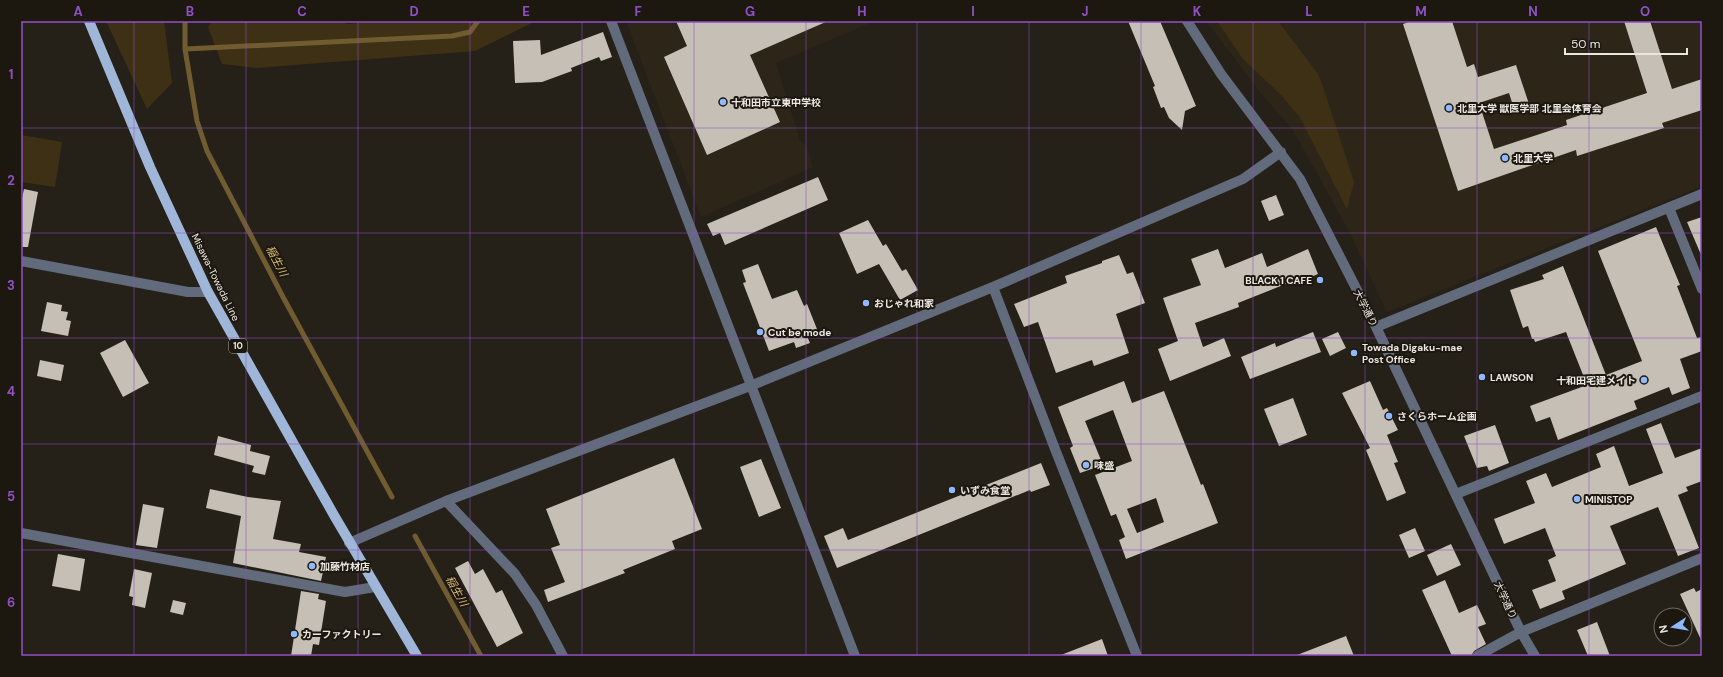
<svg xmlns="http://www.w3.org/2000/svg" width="1723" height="677" viewBox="0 0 1723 677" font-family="'DM Sans','Noto Sans JP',sans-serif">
	<rect width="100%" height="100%" fill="#252119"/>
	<!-- built -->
	<path fill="#2d2618" d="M626 21H875L776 63 800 141 807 147 813 167 701 217Z
		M1206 21H1702V186L1387 312 1350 233 1293 130 1260 92Z"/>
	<!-- green -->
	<path fill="#3e3014" d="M106 21H164L172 83 147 109Z
		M213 21H333L349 24 375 21H536L475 51 256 68 222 64 208 27Z
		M1217 21H1278L1318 74 1323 87 1354 182 1347 209 1299 116 1279 93 1243 59Z
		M21 135 62 142 55 187 21 182Z"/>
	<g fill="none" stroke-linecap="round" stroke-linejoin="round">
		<!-- stream -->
		<path stroke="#715c31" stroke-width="5" d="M185 21V49L197 121 207 151 283 297 392 497
			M185 49 452 36 470 32 478 21
			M415 536 481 656"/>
	</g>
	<!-- building -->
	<path fill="#c5bfb5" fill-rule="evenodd" d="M676 21H828L750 55 780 122 707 155 664 57 687 46Z
		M1128 21H1160L1196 106 1185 111 1182 130 1169 118 1164 107 1161 108 1153 87 1155 86Z
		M1412 21H1452L1467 67 1474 64 1478 77 1516 65 1530 107 1515 112 1509 93 1479 103 1494 149 1567 125 1566 120 1647 93 1624 21H1650L1672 89 1702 79V110L1662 123 1664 128 1577 156 1576 150 1458 191 1403 24Z
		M603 32 612 57 601 61 599 57 571 68 572 71 542 82 515 83 513 41 540 40 541 55Z
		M818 177 828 200 725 245 720 233 713 236 707 224Z
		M24 189 38 192 28 247H21V203Z
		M1276 195 1284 215 1269 221 1261 201Z
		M1702 217V257L1687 222Z
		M868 220 883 246 886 244 902 271 906 269 918 290 900 300 879 264 857 274 839 233Z
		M1656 227 1680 285 1677 286 1697 338 1702 337V351L1680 359 1690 388 1672 395 1669 387 1634 401 1637 409 1558 440 1550 417 1536 422 1530 406 1587 385 1566 332 1535 342 1534 339H1532L1528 326 1523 328 1510 290 1544 279 1542 275 1563 266 1606 375 1642 361 1598 251Z
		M1218 249 1225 268 1262 253 1267 267 1308 249 1318 274 1297 283 1296 280 1238 303 1239 307 1195 323 1203 347 1224 338 1231 356 1170 381 1158 349 1178 341 1163 298 1201 285 1191 259Z
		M1119 255 1127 274 1133 272 1145 303 1116 314 1129 353 1094 366 1092 360 1056 373 1038 322 1024 327 1014 304 1067 283 1065 276 1102 263V261Z
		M758 264 772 299 797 290 804 306 807 304 817 329 806 334 810 343 796 348 794 342 769 351 743 283 746 282 742 270Z
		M47 302 62 305 61 311 68 312 66 320 71 321 68 336 41 331Z
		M1313 332 1321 352 1250 379 1241 357 1275 343 1276 347Z
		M1338 332 1346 348 1330 356 1322 339Z
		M125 340 149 383 123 397 100 353Z
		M40 360 64 365 61 381 37 376Z
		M1124 381 1132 403 1164 391 1201 485 1203 484 1218 523 1126 559 1119 540 1125 537 1116 514 1111 516 1095 475 1132 461 1113 410 1085 421 1103 465 1080 473 1070 448 1073 446 1058 407ZM1156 498 1164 522 1137 533 1127 509Z
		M1370 381 1383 410 1387 408 1398 430 1387 435 1398 462 1394 463 1406 493 1387 501 1366 450 1370 448 1342 393Z
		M1293 398 1307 435 1279 446 1264 409Z
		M1661 423 1675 458 1702 448V481L1686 487 1688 491 1678 495 1699 548 1678 556 1658 507 1610 526 1626 564 1562 591 1565 599 1540 609 1532 590 1556 581 1548 560 1556 556 1545 528 1504 544 1494 519 1535 503 1526 481 1546 473 1552 487 1601 467 1596 454 1614 446 1629 486 1663 473 1646 429Z
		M1495 425 1509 463 1489 471 1487 466 1477 468 1464 436Z
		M218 436 251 445 250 451 270 456 265 475 252 472 254 466 214 455Z
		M674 458 702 529 672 541 675 549 623 570 625 573 548 602 544 590 565 582 551 548 560 545 546 509Z
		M761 459 781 508 759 517 740 467Z
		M1041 463 1050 485 1031 492 1030 490 837 568 824 536 843 528 848 540Z
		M210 489 248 497 281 501 273 539 301 544 299 552 326 557 321 581 233 563 241 516 206 508Z
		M143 504 164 508 157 548 136 545Z
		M1415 528 1425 551 1409 558 1399 535Z
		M1451 544 1461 565 1437 576 1427 555Z
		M58 554 85 559 80 591 52 586Z
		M468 561 475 574 483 569 496 593 502 590 523 633 497 647 455 568Z
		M134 569 152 573 145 608 132 605 133 597 129 596Z
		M1445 580 1459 613 1477 605 1486 624 1478 627 1486 644 1474 651 1471 656H1452L1422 590Z
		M1694 588 1696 592 1702 589V642L1680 594Z
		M301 591 319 594 318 599 326 601 319 645 313 644 311 656H291Z
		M173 600 186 603 183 615 170 612Z
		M1597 622 1610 656H1588L1577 630Z
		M1346 636 1354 656H1297V655Z
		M1102 639 1108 656H1061V655Z"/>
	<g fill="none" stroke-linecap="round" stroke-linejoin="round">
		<!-- minor -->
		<path stroke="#616b7c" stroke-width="10" d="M611 21 855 656
			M1187 21 1221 74 1300 179 1376 327 1521 632 1535 656
			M1669 208 1702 289
			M21 261 188 292H208
			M993 287 1055 449 1137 656
			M1376 327 1702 194
			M1456 494 1702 396
			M446 501 515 574 536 605 563 656
			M21 533 345 592 375 587
			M349 543 446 501 750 386 993 287 1243 179 1281 152
			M1477 656 1521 632 1702 558"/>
		<!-- major -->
		<path stroke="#a0b6d9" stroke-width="10" d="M89 21 150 167 208 292 335 517 417 656"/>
	</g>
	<!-- grid -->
	<path fill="none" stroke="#9151c6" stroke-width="1" stroke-opacity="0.55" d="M134 21V656M246 21V656M358 21V656M470 21V656M582 21V656M694 21V656M806 21V656M917 21V656M1029 21V656M1141 21V656M1253 21V656M1365 21V656M1477 21V656M1589 21V656M21 128H1702M21 233H1702M21 338H1702M21 444H1702M21 550H1702"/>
	<!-- markers -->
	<g fill="#8fb8fd" stroke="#1c1810" stroke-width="1.5">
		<circle cx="723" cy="102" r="4"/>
		<circle cx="1449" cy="108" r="4"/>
		<circle cx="1505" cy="158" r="4"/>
		<circle cx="1320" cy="280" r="4"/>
		<circle cx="866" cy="303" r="4"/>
		<circle cx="760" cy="332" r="4"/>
		<circle cx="1354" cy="353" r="4"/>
		<circle cx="1482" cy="377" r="4"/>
		<circle cx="1644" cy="380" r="4"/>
		<circle cx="1389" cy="416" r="4"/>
		<circle cx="1086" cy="465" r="4"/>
		<circle cx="952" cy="490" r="4"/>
		<circle cx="1577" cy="499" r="4"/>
		<circle cx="312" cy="566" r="4"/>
		<circle cx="294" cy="634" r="4"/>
	</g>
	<g text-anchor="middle" stroke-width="4" stroke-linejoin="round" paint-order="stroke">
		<!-- shield labels -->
		<rect fill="#1c1810" stroke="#aca9a2" stroke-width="1" x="229" y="339" width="18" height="14" rx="3"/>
		<g font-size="9" font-weight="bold" fill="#eae7e1">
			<text x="238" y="349">10</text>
		</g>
		<!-- poi labels -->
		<g font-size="10" font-weight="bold" fill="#eae7e1" stroke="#1c1810" text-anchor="start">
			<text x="731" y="106">十和田市立東中学校</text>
			<text x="1457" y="112">北里大学 獣医学部 北里会体育会</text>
			<text x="1513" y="162">北里大学</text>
			<text x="1312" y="284" text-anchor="end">BLACK 1 CAFE</text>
			<text x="874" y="307">おじゃれ和家</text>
			<text x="768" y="336">Cut be mode</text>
			<text x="1362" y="351">Towada Digaku-mae<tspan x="1362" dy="12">Post Office</tspan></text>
			<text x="1490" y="381">LAWSON</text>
			<text x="1636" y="384" text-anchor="end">十和田宅建メイト</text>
			<text x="1397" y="420">さくらホーム企画</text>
			<text x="1094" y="469">味盛</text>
			<text x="960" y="494">いずみ食堂</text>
			<text x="1585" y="503">MINISTOP</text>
			<text x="320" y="570">加藤竹材店</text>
			<text x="302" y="638">カーファクトリー</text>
		</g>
		<!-- street labels -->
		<g font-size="10" fill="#eae7e1" stroke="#1c1810">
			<text transform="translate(216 277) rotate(64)" y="4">Misawa-Towada Line</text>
			<text transform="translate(1366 308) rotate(63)" y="4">大学通り</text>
			<text transform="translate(1506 600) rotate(65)" y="4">大学通り</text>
		</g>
		<!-- water labels -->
		<g font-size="11" font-style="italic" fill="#e1be79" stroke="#1c1810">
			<text transform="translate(277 261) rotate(62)" y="4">稲生川</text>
			<text transform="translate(457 591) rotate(61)" y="4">稲生川</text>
		</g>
	</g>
	<!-- border -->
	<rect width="1723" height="677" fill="none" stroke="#1c1810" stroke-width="44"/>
	<!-- north arrow -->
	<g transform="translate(1673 627) rotate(258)"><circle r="19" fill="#1c1810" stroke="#6e6b64"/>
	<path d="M0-3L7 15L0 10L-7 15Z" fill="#8fb8fd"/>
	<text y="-6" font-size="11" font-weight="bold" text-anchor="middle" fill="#eae7e1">N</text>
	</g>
	<!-- scale -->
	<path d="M1565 48v6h122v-6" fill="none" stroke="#eae7e1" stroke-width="2"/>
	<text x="1571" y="48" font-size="12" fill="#eae7e1" stroke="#1c1810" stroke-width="3" paint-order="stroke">50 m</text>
	<rect x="22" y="22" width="1679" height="633" fill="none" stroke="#9151c6" stroke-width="1.5"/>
	<g font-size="13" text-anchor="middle" font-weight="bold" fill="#9151c6">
		<text x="78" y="16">A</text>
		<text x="190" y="16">B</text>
		<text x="302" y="16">C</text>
		<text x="414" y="16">D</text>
		<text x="526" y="16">E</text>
		<text x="638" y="16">F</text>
		<text x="750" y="16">G</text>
		<text x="862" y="16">H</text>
		<text x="973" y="16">I</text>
		<text x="1085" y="16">J</text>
		<text x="1197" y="16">K</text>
		<text x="1309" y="16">L</text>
		<text x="1421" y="16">M</text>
		<text x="1533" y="16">N</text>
		<text x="1645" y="16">O</text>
		<text x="11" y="79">1</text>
		<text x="11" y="185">2</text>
		<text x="11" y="290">3</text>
		<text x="11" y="396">4</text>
		<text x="11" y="501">5</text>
		<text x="11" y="607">6</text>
	</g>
</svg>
